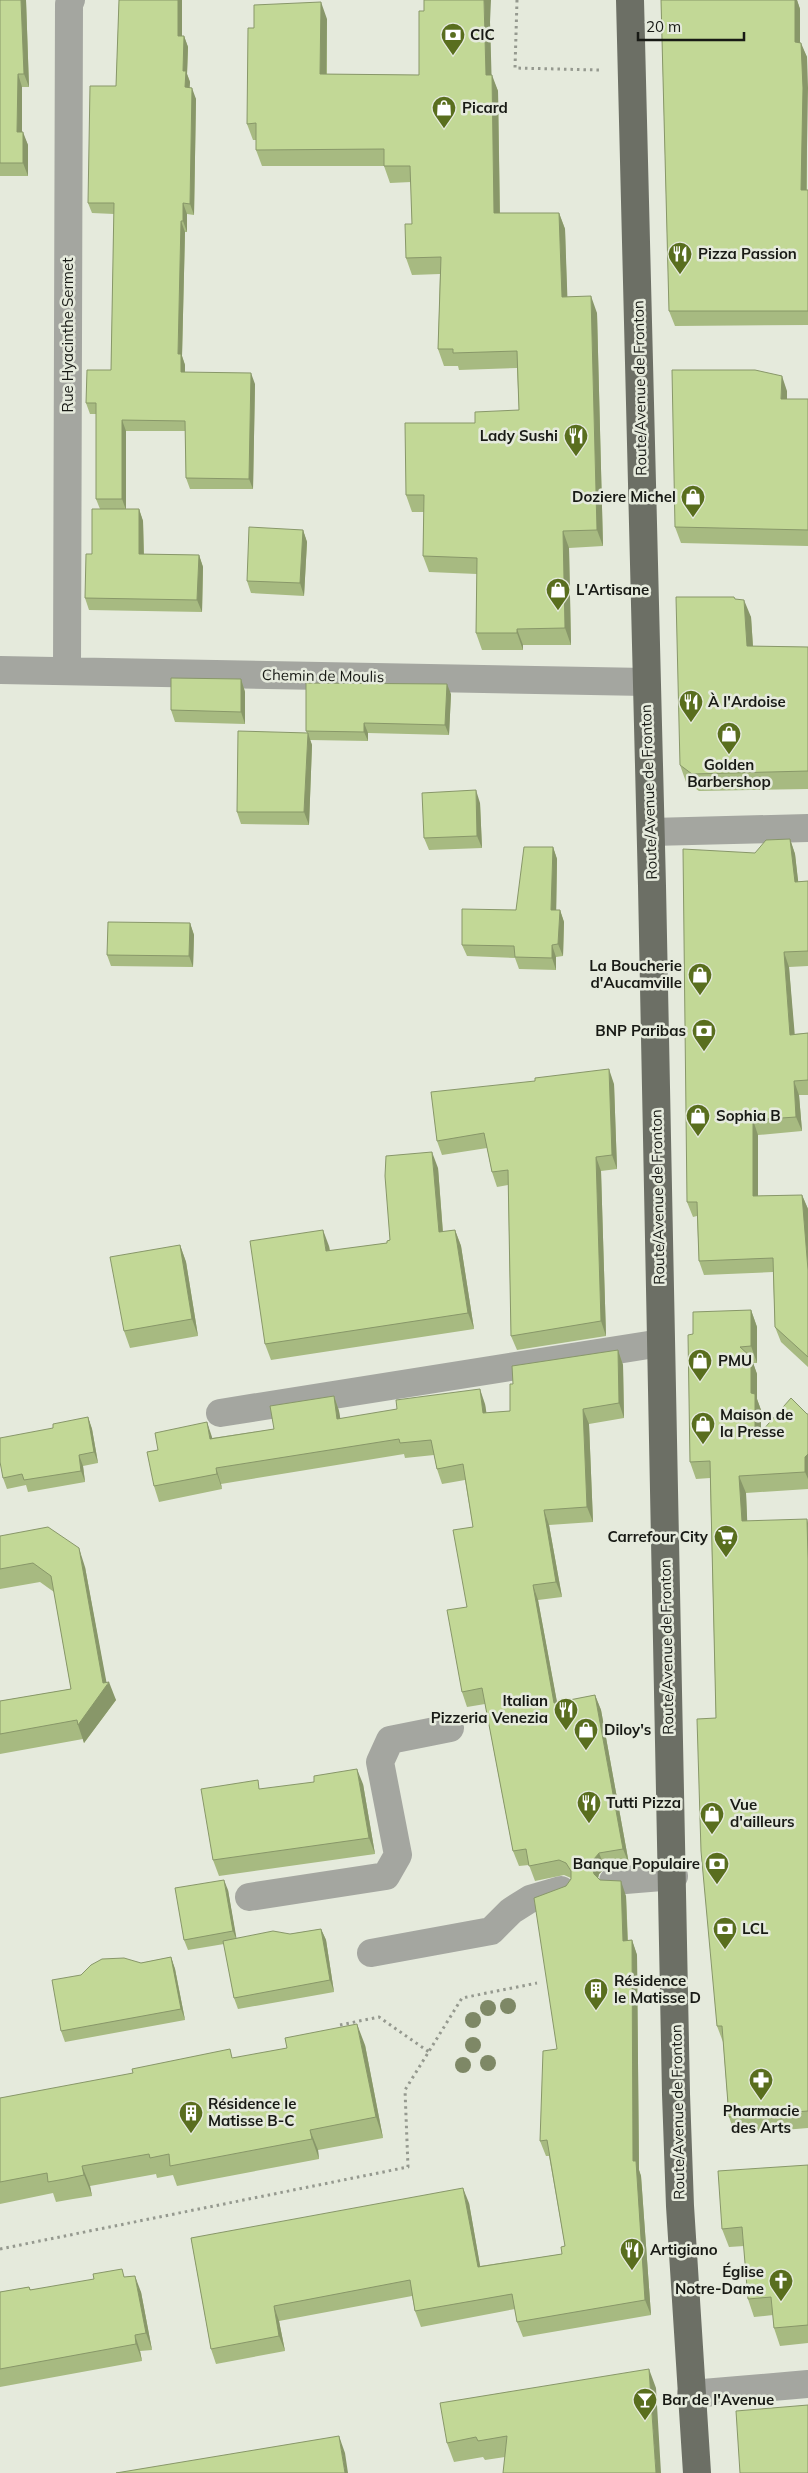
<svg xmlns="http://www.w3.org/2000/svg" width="808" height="2473" viewBox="0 0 808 2473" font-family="Mulish,sans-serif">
	<rect width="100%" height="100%" fill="#e5eadc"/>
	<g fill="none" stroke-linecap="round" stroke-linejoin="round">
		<!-- path -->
		<path stroke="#95998f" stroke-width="3" stroke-dasharray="2.5 4" stroke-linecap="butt" d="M517 0 515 68 599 70
			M340 2025 379 2017 429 2052
			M0 2249 408 2167 405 2090 462 1998 537 1983"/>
		<!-- minor -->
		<path stroke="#a4a6a0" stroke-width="28" d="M0 670 646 682
			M67 670 69 4 71 0
			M651 832 808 828
			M220 1413 661 1343
			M613 1881 674 1876
			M249 1897 386 1876 398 1855 380 1762 390 1740 450 1728
			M371 1953 491 1931 511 1911 530 1899 561 1890
			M691 2394 808 2384"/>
		<!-- major -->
		<path stroke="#6c6f65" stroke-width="28" d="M630 0 652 886 676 2094 680 2206 697 2473"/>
	</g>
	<!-- trees -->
	<g fill="#7e8866">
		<circle cx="508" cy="2006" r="8"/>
		<circle cx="488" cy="2008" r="8"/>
		<circle cx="473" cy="2020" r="8"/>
		<circle cx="473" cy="2045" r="8"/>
		<circle cx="488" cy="2063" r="8"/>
		<circle cx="463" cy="2065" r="8"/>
	</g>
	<!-- wall -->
	<path fill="#a7ba81" d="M0 0H26L29 87H22V132L28 145V176H0Z
		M119 0H182V36H184L188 47 187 74 190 82 189 88 196 99 194 215 187 214V232H185L182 356 185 365V372L255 384 253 489H190L186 478 185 431H126V509H139L143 521 144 554 199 555 203 567 202 612 89 610 85 598 100 509 96 499V414H90L86 403 111 370 114 214 92 213 88 203 116 86Z
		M661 0H797L800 9V43L807 57V190H808V325L675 326 669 311Z
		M327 19V74L419 75 490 22 491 75 498 91 500 213H559L565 229 567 297 597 313 603 546 569 548 571 645H523V650H482L476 633 477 574 429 572 423 556 424 512H412L406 495 475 423 519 410 517 368 459 370 458 366H444L438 349 440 274 412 275 406 258 412 224 411 182 390 183 384 166H262L256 150V140H253L247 124 254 28Z
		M787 391V399H808V546L681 543 675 527Z
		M303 530 307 542 304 596 251 593 247 581Z
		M735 599 751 617 753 646 808 647V789L699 791 686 782 680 765Z
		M241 679 245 692V724L175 722 171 710Z
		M451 694 449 735 368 733V741L310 740 312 745 309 825 241 824 237 812 307 733 306 731Z
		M480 803 482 848 429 850 424 838Z
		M790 839 795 854 798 882 808 881V966L789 967 794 1034 808 1033V1095H799L802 1131 758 1135V1196L802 1195 808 1209V1367L781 1342 775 1327 773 1272 704 1275 699 1261 697 1216 693 1217 687 1202 755 853Z
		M553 847 557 859 556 910H560L564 922 563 956 556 957V970L519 969 515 958 467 956 462 945 516 910Z
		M190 923 194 935 193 967 111 966 107 955Z
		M614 1084 617 1169 601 1171 606 1336 517 1350 511 1336 508 1185 497 1187 492 1172 487 1148 442 1155 437 1141Z
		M438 1168 443 1232 455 1230 461 1246 474 1329 271 1360 265 1344 329 1246 330 1251 387 1243 390 1240Z
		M180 1245 186 1262 198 1336 130 1348 124 1331Z
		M751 1310 757 1327V1363H753L757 1374V1399L761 1410V1432L808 1414V1489L746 1493 747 1521 808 1523V2128L735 2134 729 2117 723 2042 717 2026 716 1718 710 1478 696 1479 690 1462 693 1334Z
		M618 1350 623 1365 624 1418 589 1424 593 1522 549 1525 562 1597 538 1600 557 1703 595 1695 601 1710 629 1864 605 1868 599 1874 598 1878 626 1896 628 1940H632L637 1955 639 2170 641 2176 651 2315 523 2337 517 2322 515 2309 421 2327 415 2311 412 2296 279 2321 285 2351 216 2364 211 2349 191 2238 469 2203 480 2266 562 2254 565 2246 549 2156H546L540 2141 557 2049 566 1886 571 1878 564 1875 535 1881 529 1865 519 1866 513 1851 485 1704 467 1707 462 1692 467 1607 473 1527 465 1480 442 1484 437 1469 434 1455 405 1458 404 1454 221 1484 222 1489 159 1502 154 1486 158 1450 212 1438 274 1429 334 1396 339 1411 340 1419 485 1404 486 1413 510 1411 513 1384Z
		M88 1417 92 1429 98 1463 83 1466 85 1482 28 1492 26 1485 7 1489 3 1478 53 1428Z
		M0 1536 85 1567 106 1683 116 1700 84 1743 83 1739 0 1754V1701L71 1689 54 1592 40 1582 0 1589Z
		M363 1784 375 1854 219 1876 213 1860 261 1789Z
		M228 1890 236 1938 290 1934 321 1929 326 1940 334 1992 238 2009 234 1998 224 1944 188 1950 184 1940Z
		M171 1957 175 1969 185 2020 65 2042 61 2031 141 1963Z
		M365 2045 383 2138 318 2150 319 2159 177 2186 173 2175 157 2178 156 2174 90 2186 92 2196 73 2199 56 2202 53 2193 0 2204V2098L233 2058Z
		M808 2165V2343L780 2346 774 2328 773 2315 754 2317 748 2299 744 2246 729 2247 722 2229Z
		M126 2277 141 2292 152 2350 140 2351 142 2361 0 2387V2292L29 2287 31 2290Z
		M656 2388 505 2457 485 2460 483 2457 454 2462 447 2443Z"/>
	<!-- shaded-wall -->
	<path fill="#889769" d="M21 0H26L29 87 24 74Z
		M178 0H182V47L178 36Z
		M484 0H491L490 22 492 91 486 75Z
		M795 0H797L800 9V57L795 42Z
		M321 2 327 19 326 90 320 74Z
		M184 36 188 47 187 74 190 82 189 98 185 87 183 71Z
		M801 43 807 57 808 88 806 205 801 190Z
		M18 74 22 87V145L17 132Z
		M492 75 498 91 500 230 494 213Z
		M192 88 196 99 194 215 190 204Z
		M23 132 28 145V176L23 163Z
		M183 203 187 214V232L183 221Z
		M559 213 565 229 568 314 562 297Z
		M181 221 185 232 182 356 185 365V383L181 372 178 354Z
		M591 296 597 313 603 546 597 530Z
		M251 373 255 384 253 489 249 479Z
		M782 376 787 391V415L781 399Z
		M122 420 126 431V510L122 499Z
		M139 509 143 521 144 566 139 554Z
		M303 530 307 542 304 596 300 583Z
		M563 531 569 548 571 645 565 628Z
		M199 555 203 567 202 612 197 600Z
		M744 600 751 617 754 663 747 646Z
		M517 629 523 645V650L517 633Z
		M241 679 245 692V724L241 712Z
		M447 684 451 694 449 735 445 725Z
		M364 723 368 733V741L364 732Z
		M308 733 312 745 309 825 304 812Z
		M476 790 480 803 482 848 477 836Z
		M790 839 795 854 800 897 795 882Z
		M553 847 557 859 556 922 551 910Z
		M560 910 564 922 563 956 558 944Z
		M190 923 194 935 193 967 189 956Z
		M552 945 556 957V970L552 958Z
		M784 952 789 967 796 1049 790 1035Z
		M609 1069 614 1084 617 1169 612 1155Z
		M794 1081 799 1095 802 1131 796 1117Z
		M753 1120 758 1135V1210L753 1196Z
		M432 1152 438 1168 444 1248 439 1232Z
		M596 1157 601 1171 606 1336 601 1321Z
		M802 1195 808 1209V1270Z
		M323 1230 329 1246 332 1267 326 1251Z
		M455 1230 461 1246 474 1329 468 1313Z
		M180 1245 186 1262 198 1336 192 1319Z
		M751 1310 757 1327V1363L751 1346Z
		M618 1350 623 1365 624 1418 619 1403Z
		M751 1357 757 1374V1399L761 1410V1456L755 1439 751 1393Z
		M480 1389 485 1404 489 1428 483 1413Z
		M334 1396 339 1411 343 1434 337 1419Z
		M583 1409 589 1424 593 1522 587 1507Z
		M88 1417 92 1429 98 1463 94 1452Z
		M207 1422 212 1437 215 1454 210 1439Z
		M808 1454V1479L805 1472V1457Z
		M79 1455 83 1466 85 1482 81 1471Z
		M216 1468 221 1484 222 1489 217 1474Z
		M739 1476 746 1493 748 1538 742 1521Z
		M544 1510 549 1525 562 1597 556 1582Z
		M807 1519 808 1523V1559Z
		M79 1548 85 1567 107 1685 109 1682 116 1700 84 1743 78 1725 103 1683Z
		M533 1585 538 1600 560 1718 554 1703Z
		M595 1695 601 1710 629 1864 623 1849Z
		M357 1769 363 1784 375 1854 369 1838Z
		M599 1853 605 1868 599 1874 597 1882 592 1867 594 1859Z
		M224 1880 228 1890 237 1941 233 1931Z
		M621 1881 626 1896 628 1956 623 1941Z
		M321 1929 326 1940 334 1992 330 1980Z
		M632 1940 637 1955 639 2170 641 2176 651 2315 645 2300 633 2161Z
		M171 1957 175 1969 185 2020 181 2009Z
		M357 2024 365 2045 383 2138 376 2117Z
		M310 2130 318 2150 319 2159 312 2139Z
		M82 2166 90 2186 92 2196 84 2175Z
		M463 2188 469 2203 483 2282 478 2267Z
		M135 2276 141 2292 152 2350 146 2333Z
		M274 2306 279 2321 285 2351 279 2336Z
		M135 2335 140 2351 142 2361 136 2344Z
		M649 2369 656 2388 661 2473H656Z
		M339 2436 345 2453 348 2473H345Z"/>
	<!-- building -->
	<path fill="#c2d896" stroke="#889769" d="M0 0H21L24 74H18L17 132H23V163H0Z
		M119 0H178V36H184L183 71H186L185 87 192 88 190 204 183 203V221H181L178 354H181V372L251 373 249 479 186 478 185 421 122 420V499H96V403H86L87 370H111L114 203H88L90 86H116Z
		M424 0H484L486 75H492L494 213H559L562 297 591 296 597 530 563 531 565 628 517 629V633H476L477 558 423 556 424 495H406L405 423H475V412L519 410 517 351 453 353V349H438L441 257 406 258 405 224H412L410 166H384V149L256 150V123L247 124 248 28H254V5L321 2 320 74 419 75V11H424Z
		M661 0H795V42L801 43 803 88 801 190H808V311H669Z
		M672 370H755L782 376 781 399H808V530L675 527Z
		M92 509H139V554L199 555 197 600 85 598 86 554H92Z
		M249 527 303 530 300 583 247 581Z
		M676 597H734L735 599 744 600 747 646 808 647V771L692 774 680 765Z
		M171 678 241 679V712L171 710Z
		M306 683 447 684 445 725 364 723V732L306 731Z
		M238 731 308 733 304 812H237Z
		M476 790 477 836 424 838 422 793Z
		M790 839 795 882 808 881V951L784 952 790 1035 808 1033V1080L794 1081 796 1117 753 1120V1196L802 1195 808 1270V1357L775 1327 773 1258 699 1261 697 1202H687L683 849 755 853 766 840Z
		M524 847H553L551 910H560L558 944 552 945V958L515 957 514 946 462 945V909L516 910Z
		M108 922 190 923 189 956 107 955Z
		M609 1069 612 1155 596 1157 601 1321 511 1336 508 1170 492 1172 484 1133 437 1141 431 1092 535 1081V1078Z
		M432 1152 439 1232 455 1230 468 1313 265 1344 250 1241 323 1230 326 1251 387 1243V1241L390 1240 385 1176 386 1156Z
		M180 1245 192 1319 124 1331 110 1257Z
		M751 1310V1346L740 1347 751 1357V1393L755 1394V1439L791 1398 807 1414H808V1454L805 1457V1472L739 1476 742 1521 807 1519 808 1559V2111L729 2117 722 2026H717L701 1851 697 1719 716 1718 710 1461 690 1462 688 1335 693 1334V1312Z
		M618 1350 619 1403 583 1409 587 1507 544 1510 556 1582 533 1585 554 1703 595 1695 623 1849 599 1853 594 1859 592 1867 594 1874 600 1880 621 1881 623 1941 632 1940 633 2161H636L645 2300 517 2322 512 2294 415 2311 410 2280 274 2306 279 2336 211 2349 191 2238 463 2188 478 2267 562 2254 561 2247 565 2246 547 2140 540 2141 543 2051 557 2049 534 1898 566 1886 571 1879V1871L566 1863 559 1860 529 1866 526 1849 513 1851 482 1688 462 1692 447 1610 467 1607 453 1530 473 1527 463 1464 437 1469 431 1440 400 1443 399 1439 216 1468 217 1474 154 1486 147 1452 158 1450 155 1433 207 1422 210 1439 274 1429 270 1406 334 1396 337 1419 397 1409 396 1400 480 1389 483 1413 510 1411V1384H513L512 1366Z
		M88 1417 94 1452 79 1455 81 1471 24 1480 22 1474 3 1478 0 1462V1438L53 1428V1424Z
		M48 1527 79 1548 103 1683 109 1682 78 1725 77 1720 0 1734V1701L71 1689 51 1576 33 1563 0 1569V1536Z
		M357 1769 369 1838 213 1860 201 1789 258 1780 259 1789 314 1782V1776Z
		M224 1880 233 1931 184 1940 175 1888Z
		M321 1929 330 1980 234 1998 223 1941 273 1931 290 1934Z
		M171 1957 181 2009 61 2031 52 1980 81 1975 91 1965 102 1959 124 1958 141 1963Z
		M357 2024 376 2117 310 2130 312 2139 170 2166 169 2154 150 2158 149 2154 82 2166 84 2175 65 2179 48 2182 47 2173 0 2182V2098L133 2073 132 2069 230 2049 232 2058 287 2048 285 2038Z
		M808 2165V2325L774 2328 771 2297 748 2299 742 2227 722 2229 718 2171Z
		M122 2269 124 2277 135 2276 146 2333 135 2335 136 2344 0 2369V2292L29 2287 30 2290 94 2279 93 2274Z
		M649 2369 656 2473H503L507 2436 478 2441 476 2437 447 2443 440 2403Z
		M808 2405V2473H740L736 2411Z
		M339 2436 345 2473H116Z"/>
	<!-- icons -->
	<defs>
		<symbol id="bank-pin" viewBox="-11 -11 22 30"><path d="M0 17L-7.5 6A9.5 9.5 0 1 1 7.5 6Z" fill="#596e1e" stroke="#e5eadc"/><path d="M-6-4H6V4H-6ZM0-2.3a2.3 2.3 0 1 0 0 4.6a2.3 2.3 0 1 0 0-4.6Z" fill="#fff"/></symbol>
		<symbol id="shop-pin" viewBox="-11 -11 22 30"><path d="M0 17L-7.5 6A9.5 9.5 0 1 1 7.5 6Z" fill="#596e1e" stroke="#e5eadc"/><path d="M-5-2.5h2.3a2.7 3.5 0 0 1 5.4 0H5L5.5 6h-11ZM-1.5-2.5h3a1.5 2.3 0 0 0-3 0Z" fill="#fff"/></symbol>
		<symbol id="restaurant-pin" viewBox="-11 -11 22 30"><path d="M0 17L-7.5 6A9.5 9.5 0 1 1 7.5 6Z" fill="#596e1e" stroke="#e5eadc"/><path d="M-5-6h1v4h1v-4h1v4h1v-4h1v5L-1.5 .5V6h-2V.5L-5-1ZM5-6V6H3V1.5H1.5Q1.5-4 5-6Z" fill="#fff"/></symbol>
		<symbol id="supermarket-pin" viewBox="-11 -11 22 30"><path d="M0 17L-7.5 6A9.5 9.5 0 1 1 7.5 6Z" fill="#596e1e" stroke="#e5eadc"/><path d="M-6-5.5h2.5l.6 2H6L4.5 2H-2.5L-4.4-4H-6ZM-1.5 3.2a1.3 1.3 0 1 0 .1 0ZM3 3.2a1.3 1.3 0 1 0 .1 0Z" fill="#fff"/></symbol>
		<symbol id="building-pin" viewBox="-11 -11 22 30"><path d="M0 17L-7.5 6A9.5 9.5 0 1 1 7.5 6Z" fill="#596e1e" stroke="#e5eadc"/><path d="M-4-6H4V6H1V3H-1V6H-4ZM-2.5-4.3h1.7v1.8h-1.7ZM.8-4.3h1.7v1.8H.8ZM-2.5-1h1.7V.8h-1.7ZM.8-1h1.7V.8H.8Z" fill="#fff"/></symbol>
		<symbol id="pharmacy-pin" viewBox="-11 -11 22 30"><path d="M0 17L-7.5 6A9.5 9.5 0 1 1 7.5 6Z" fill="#596e1e" stroke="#e5eadc"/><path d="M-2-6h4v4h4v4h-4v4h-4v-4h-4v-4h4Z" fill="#fff"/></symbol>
		<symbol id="church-pin" viewBox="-11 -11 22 30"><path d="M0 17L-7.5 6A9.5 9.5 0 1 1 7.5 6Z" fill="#596e1e" stroke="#e5eadc"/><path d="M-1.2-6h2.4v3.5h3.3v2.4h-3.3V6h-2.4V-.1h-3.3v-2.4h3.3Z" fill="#fff"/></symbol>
		<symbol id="bar-pin" viewBox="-11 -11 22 30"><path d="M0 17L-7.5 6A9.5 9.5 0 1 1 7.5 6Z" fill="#596e1e" stroke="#e5eadc"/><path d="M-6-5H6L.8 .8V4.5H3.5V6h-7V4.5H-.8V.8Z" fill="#fff"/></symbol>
	</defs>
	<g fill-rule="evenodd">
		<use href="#bank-pin" x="439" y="21" width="28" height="38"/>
		<use href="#shop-pin" x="430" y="94" width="28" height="38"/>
		<use href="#restaurant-pin" x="666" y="240" width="28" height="38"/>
		<use href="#restaurant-pin" x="562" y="422" width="28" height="38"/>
		<use href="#shop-pin" x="679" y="483" width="28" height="38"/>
		<use href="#shop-pin" x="544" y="576" width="28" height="38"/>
		<use href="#restaurant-pin" x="677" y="688" width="28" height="38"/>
		<use href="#shop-pin" x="715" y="720" width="28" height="38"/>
		<use href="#shop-pin" x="686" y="961" width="28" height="38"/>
		<use href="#bank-pin" x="690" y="1017" width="28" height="38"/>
		<use href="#shop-pin" x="684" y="1102" width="28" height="38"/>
		<use href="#shop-pin" x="686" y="1347" width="28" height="38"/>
		<use href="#shop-pin" x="689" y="1410" width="28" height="38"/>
		<use href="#supermarket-pin" x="712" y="1523" width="28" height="38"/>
		<use href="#restaurant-pin" x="552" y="1696" width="28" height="38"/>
		<use href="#shop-pin" x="572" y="1716" width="28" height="38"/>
		<use href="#restaurant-pin" x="575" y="1789" width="28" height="38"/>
		<use href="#shop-pin" x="698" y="1800" width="28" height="38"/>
		<use href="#bank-pin" x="703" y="1850" width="28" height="38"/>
		<use href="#bank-pin" x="711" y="1915" width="28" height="38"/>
		<use href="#building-pin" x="582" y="1976" width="28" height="38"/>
		<use href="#pharmacy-pin" x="747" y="2066" width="28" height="38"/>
		<use href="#building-pin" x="177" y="2099" width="28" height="38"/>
		<use href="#restaurant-pin" x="618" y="2236" width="28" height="38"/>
		<use href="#church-pin" x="767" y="2267" width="28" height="38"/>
		<use href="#bar-pin" x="631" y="2386" width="28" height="38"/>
	</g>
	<g text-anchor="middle" stroke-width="5" stroke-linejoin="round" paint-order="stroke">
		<!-- poi labels -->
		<g font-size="15" font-weight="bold" fill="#181a15" stroke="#e5eadc" text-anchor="start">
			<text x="470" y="40">CIC</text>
			<text x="462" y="113">Picard</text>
			<text x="698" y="259">Pizza Passion</text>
			<text x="558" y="441" text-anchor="end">Lady Sushi</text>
			<text x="676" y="502" text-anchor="end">Doziere Michel</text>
			<text x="576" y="595">L'Artisane</text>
			<text x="708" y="707">À l'Ardoise</text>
			<text x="729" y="770" text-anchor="middle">Golden<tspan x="729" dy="17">Barbershop</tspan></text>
			<text x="682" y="971" text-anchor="end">La Boucherie<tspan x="682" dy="17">d'Aucamville</tspan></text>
			<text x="686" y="1036" text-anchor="end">BNP Paribas</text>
			<text x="716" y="1121">Sophia B</text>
			<text x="718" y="1366">PMU</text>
			<text x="720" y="1420">Maison de<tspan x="720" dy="17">la Presse</tspan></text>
			<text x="708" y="1542" text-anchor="end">Carrefour City</text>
			<text x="548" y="1706" text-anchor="end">Italian<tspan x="548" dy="17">Pizzeria Venezia</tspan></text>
			<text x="604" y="1735">Diloy's</text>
			<text x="606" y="1808">Tutti Pizza</text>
			<text x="730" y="1810">Vue<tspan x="730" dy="17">d'ailleurs</tspan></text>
			<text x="700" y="1869" text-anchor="end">Banque Populaire</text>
			<text x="742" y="1934">LCL</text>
			<text x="614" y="1986">Résidence<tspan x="614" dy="17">le Matisse D</tspan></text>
			<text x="208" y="2109">Résidence le<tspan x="208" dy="17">Matisse B-C</tspan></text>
			<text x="761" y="2116" text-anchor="middle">Pharmacie<tspan x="761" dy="17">des Arts</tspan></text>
			<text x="650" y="2255">Artigiano</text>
			<text x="764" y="2277" text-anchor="end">Église<tspan x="764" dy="17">Notre-Dame</tspan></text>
			<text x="662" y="2405">Bar de l'Avenue</text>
		</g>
		<!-- street labels -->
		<g font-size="15" fill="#181a15" stroke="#e5eadc">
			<text transform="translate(68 335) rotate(-90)" y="5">Rue Hyacinthe Sermet</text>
			<text transform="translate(640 388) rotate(-91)" y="5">Route/Avenue de Fronton</text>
			<text transform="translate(323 676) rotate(1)" y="5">Chemin de Moulis</text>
			<text transform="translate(649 792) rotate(-92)" y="5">Route/Avenue de Fronton</text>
			<text transform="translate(658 1197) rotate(-91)" y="5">Route/Avenue de Fronton</text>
			<text transform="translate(667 1647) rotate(-91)" y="5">Route/Avenue de Fronton</text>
			<text transform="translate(678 2112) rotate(-91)" y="5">Route/Avenue de Fronton</text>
		</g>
	</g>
	<!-- scale -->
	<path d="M638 32v8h106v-8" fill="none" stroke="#181a15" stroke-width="2.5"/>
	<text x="646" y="32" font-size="15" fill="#181a15" stroke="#e5eadc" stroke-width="4" paint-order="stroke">20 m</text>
</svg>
